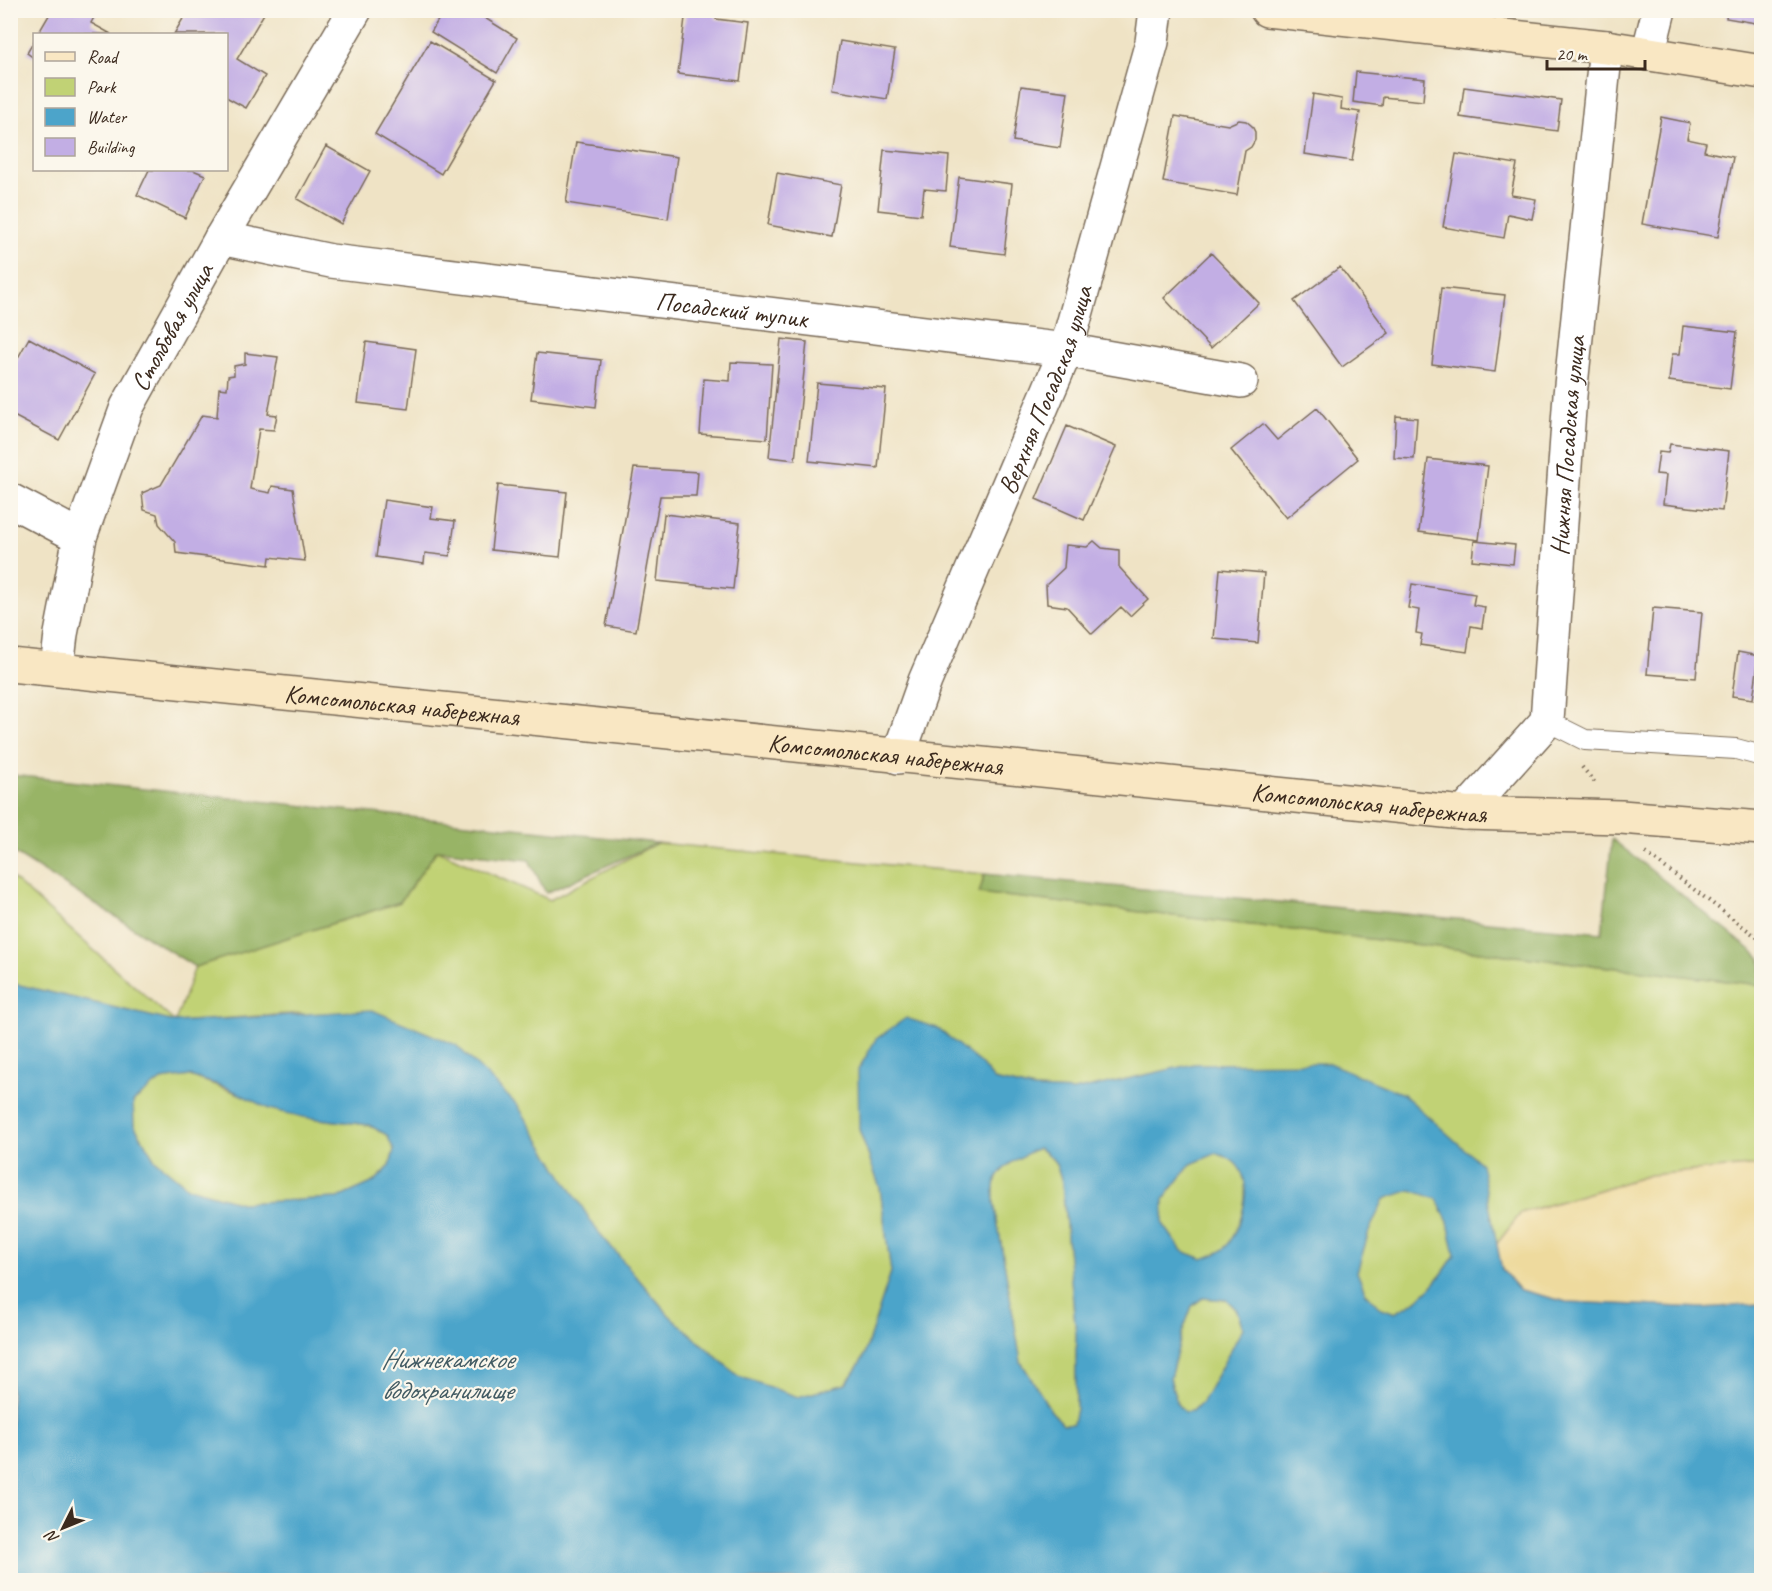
<svg xmlns="http://www.w3.org/2000/svg" width="1772" height="1591" viewBox="0 0 1772 1591" font-family="Caveat,sans-serif">
	<rect width="100%" height="100%" fill="#fbf7ec"/>
	<filter id="ink" filterUnits="userSpaceOnUse"><feTurbulence type="fractalNoise" baseFrequency=".0167" numOctaves="2"/><feDisplacementMap in="SourceGraphic" scale="12" xChannelSelector="R" yChannelSelector="G"/><feConvolveMatrix kernelMatrix="1 2 1 2 8 2 1 2 1" color-interpolation-filters="sRGB"/></filter>
	<filter id="wash" filterUnits="userSpaceOnUse"><feTurbulence type="fractalNoise" baseFrequency=".008" numOctaves="4" result="noise"/><feDisplacementMap in="SourceGraphic" scale="24" xChannelSelector="R" yChannelSelector="G"/><feGaussianBlur stdDeviation="1.35" result="paint"/><feColorMatrix in="noise" values="0 0 0 0 0 0 0 0 0 0 0 0 0 0 0 0 0 1.4 0 .05"/><feComposite in="paint" operator="in"/></filter>
	<g filter="url(#wash)">
		<rect width="100%" height="100%" fill="#efe3c5"/>
		<!-- green -->
		<path fill="#c1d275" stroke="#7e7e4a" stroke-width="1.5" d="M657 843 984 874 980 893 1761 985V1165L1650 1175 1521 1213 1496 1245 1480 1164 1194 1064 1074 1091 1034 1089 994 1080 980 1063 859 1129 880 1188 891 1272 863 1359 846 1384 798 1397 738 1376 669 1315 596 1229 301 1013 175 1022 11 983V877L175 1022 195 967 400 902 437 850 550 900Z
			M190 1076 303 1117 369 1125 387 1135 394 1150 390 1166 374 1182 338 1198 241 1203 189 1188 155 1160 134 1125 133 1102 161 1080Z
			M1038 1148C1055 1158 1057 1164 1062 1182L1076 1334V1409L1073 1424H1063L1051 1411 1021 1362 994 1202C994 1196 993 1187 995 1182 1002 1164 1023 1156 1038 1148Z
			M1217 1153C1222 1156 1230 1158 1234 1162 1256 1181 1242 1231 1224 1249 1219 1254 1209 1256 1203 1259L1182 1251 1163 1224 1164 1199 1191 1164Z
			M1411 1189 1437 1199 1448 1222 1455 1255C1436 1284 1427 1296 1395 1313L1379 1307 1365 1292 1357 1272 1369 1231 1384 1199Z
			M1203 1298 1227 1300 1237 1310 1243 1328 1202 1402 1192 1411 1184 1412 1177 1404 1170 1378 1182 1333 1192 1306Z"/>
		<!-- forest -->
		<path fill="#98b466" stroke="#6a6f42" stroke-width="1.5" d="M10 775H11L657 843 546 893 529 860 437 850 400 902 195 967 11 851Z
			M1612 839 1761 958V985L979 893 985 874 1602 933Z"/>
		<!-- sand -->
		<path fill="#eeda9e" stroke="#94825e" stroke-width="1.5" d="M1761 1165V1304L1703 1308 1567 1302 1520 1290 1502 1270 1496 1245 1521 1213 1650 1175Z"/>
		<!-- water -->
		<path fill="#4ca4ca" stroke="#446774" stroke-width="1.5" fill-rule="evenodd" d="M11 983 175 1022 372 1010 456 1045 518 1106 596 1229 669 1315 738 1376 798 1397 846 1384 863 1359 891 1272 880 1188 859 1129 858 1070 876 1039 906 1018 937 1028 980 1063 994 1080 1034 1089 1074 1091 1194 1064 1329 1063 1403 1094 1481 1164 1502 1270 1520 1290 1567 1302 1703 1308 1761 1304V1580H11ZM190 1076 228 1088 269 1109 303 1117 369 1125 387 1135 394 1150 390 1166 374 1182 338 1198 241 1203 189 1188 155 1160 134 1125 133 1102 161 1080ZM1038 1148C1055 1157 1057 1164 1062 1182L1076 1334V1409L1073 1424H1063L1051 1411 1021 1362 994 1202C994 1196 993 1187 995 1182 1002 1164 1023 1156 1038 1148ZM1217 1153C1222 1156 1230 1158 1234 1162 1256 1181 1242 1231 1224 1249 1219 1254 1209 1256 1203 1259L1182 1251 1163 1224 1164 1199 1191 1164ZM1411 1190 1437 1199 1448 1222 1455 1255C1437 1283 1426 1297 1395 1313L1379 1307 1365 1292 1357 1272 1369 1231 1384 1199ZM1203 1298 1227 1300 1237 1310 1243 1328 1202 1402 1192 1411 1184 1412 1177 1404 1170 1378 1182 1333 1192 1306Z"/>
		<g id="blocks">
			<!-- building -->
			<path fill="#c2aee4" d="M52 10H98L91 23 111 34H38Z
				M188 10 265 12 237 59 265 76 246 108 226 97V34H174Z
				M444 10H472L517 38 497 73 431 32Z
				M686 10H717L716 19 748 23 740 81 678 74Z
				M1727 10H1762V24L1726 18Z
				M34 41V58L27 53Z
				M430 41 496 80 441 174 375 134Z
				M840 41 895 50 887 99 832 90Z
				M1356 72 1425 79 1423 101 1383 97 1382 106 1353 102Z
				M1021 86 1068 92 1060 148 1013 141Z
				M1464 87 1561 100 1557 131 1460 117Z
				M1313 94 1342 99 1341 109 1360 112 1352 161 1305 154Z
				M1175 116 1228 125 1239 120 1246 121 1252 126 1255 132V140L1251 147 1245 151 1237 195 1163 182Z
				M1661 117 1690 123 1687 139 1706 143 1704 151 1733 157 1718 237 1642 224Z
				M576 142 677 157 668 219 566 203Z
				M326 146 370 171 341 224 297 199Z
				M884 150 949 156 946 191 924 189 921 215 878 210Z
				M1456 154 1517 164 1511 195 1536 199 1532 219 1508 214 1504 238 1443 227Z
				M149 170H193L205 175 185 218 137 195Z
				M777 173 841 185 832 237 768 225Z
				M959 177 1012 184 1004 254 950 247Z
				M1211 253 1259 303 1211 348 1164 298Z
				M1340 267 1389 333 1342 367 1294 301Z
				M1441 288 1505 295 1495 372 1432 364Z
				M1683 326 1737 332 1730 389 1669 381 1672 354H1680Z
				M29 338 95 374 59 440 10 414V372Z
				M781 339 807 342 795 460 769 457Z
				M366 342 416 349 408 409 358 403Z
				M245 353 278 357 268 414 277 415 274 430 259 429 250 489 270 493 272 486 293 489 305 561 270 557 269 565 176 553 175 542 159 524 157 514 144 510 142 493 161 485 202 415 217 417 219 388 227 389 228 376 234 375V366L245 364Z
				M537 353 601 360 596 407 531 399Z
				M731 362 772 364 767 439 700 434 704 379 730 381Z
				M817 383 886 389 878 468 809 461Z
				M1317 408 1358 459 1286 518 1231 450 1263 424 1277 440Z
				M1396 416 1417 418 1414 459 1394 458Z
				M1067 426 1116 447 1084 520 1036 499Z
				M1670 444 1729 451 1722 511 1663 504 1666 475 1656 474 1659 452 1668 453Z
				M1428 459 1488 466 1479 540 1419 532Z
				M634 468 698 472 696 496H660L636 631 606 626Z
				M498 485 567 492 560 557 491 550Z
				M384 500 433 507 431 518 455 521 450 556 425 553 424 564 376 557Z
				M664 514 740 523 733 589 657 581Z
				M1094 541 1102 548 1119 550V567L1148 599 1130 616 1121 607 1092 634 1067 607 1047 604 1046 585 1064 568 1066 545 1087 547Z
				M1474 541 1515 545 1513 564 1472 560Z
				M1220 569 1264 573 1258 643 1214 639Z
				M1412 584 1475 594 1473 605 1485 607 1482 628 1471 626 1467 652 1420 645 1422 634 1416 633 1419 610 1408 608Z
				M1653 608 1702 612 1696 678 1647 674Z
				M1759 623H1762V642H1757Z
				M1738 652 1759 656 1753 699 1732 696Z"/>
		</g>
	</g>
	<g filter="url(#ink)">
		<use href="#blocks" fill-opacity="0" stroke="#7a6b58" stroke-width="1.5"/>
		<g fill="none" stroke-linecap="round" stroke-linejoin="round">
			<defs>
				<path id="lane" d="M1547 721 1585 740 1736 749 1762 756"/>
				<g id="street">
					<path d="M1648 54 1659 10"/>
					<path id="s1" d="M221 238 331 261 1066 350 1241 381"/>
					<path d="M10 500 80 537"/>
					<path id="s2" d="M57 669 61 634 80 537 127 407 221 238 355 10"/>
					<path id="s3" d="M898 757 925 681 1066 350 1152 42 1156 10"/>
					<path id="s4" d="M1464 813 1547 721 1570 395 1606 47"/>
				</g>
				<g id="secondary">
					<path d="M1267 10 1606 47 1762 72"/>
					<path id="s5" d="M10 665 1464 813 1621 817 1762 828"/>
				</g>
			</defs>
			<!-- lane casing -->
			<use href="#lane" stroke="#7a6b58" stroke-width="22"/>
			<!-- street casing -->
			<use href="#street" stroke="#7a6b58" stroke-width="36"/>
			<!-- secondary casing -->
			<use href="#secondary" stroke="#7a6b58" stroke-width="36"/>
			<!-- path -->
			<path stroke="#7a6b58" stroke-width="4" stroke-dasharray="1.5 4.5" stroke-linecap="butt" d="M1582 767 1596 784
				M1646 853 1762 941"/>
			<!-- lane -->
			<use href="#lane" stroke="#fff" stroke-width="20"/>
			<!-- street -->
			<use href="#street" stroke="#fff" stroke-width="33"/>
			<!-- secondary -->
			<use href="#secondary" stroke="#f9e7c3" stroke-width="33"/>
		</g>
	</g>
	<g text-anchor="middle" stroke-width="4.5" stroke-linejoin="round" paint-order="stroke">
		<!-- street labels -->
		<g font-size="26" fill="#3b2a1e" stroke="#fbf7ec">
			<text dy="9" stroke="none"><textPath href="#s1" startOffset="516">Посадский тупик</textPath></text>
			<text dy="9" stroke="none"><textPath href="#s2" startOffset="364">Столбовая улица</textPath></text>
			<text dy="9" stroke="none"><textPath href="#s3" startOffset="396">Верхняя Посадская улица</textPath></text>
			<text dy="9" stroke="none"><textPath href="#s4" startOffset="400">Нижняя Посадская улица</textPath></text>
			<text dy="9" stroke="none"><textPath href="#s5" startOffset="394">Комсомольская набережная</textPath></text>
			<text dy="9" stroke="none"><textPath href="#s5" startOffset="880">Комсомольская набережная</textPath></text>
			<text dy="9" stroke="none"><textPath href="#s5" startOffset="1366">Комсомольская набережная</textPath></text>
		</g>
		<!-- water labels -->
		<g font-size="27" font-style="italic" fill="#425b63" stroke="#fbf7ec">
			<text x="447" y="1368">Нижнекамское<tspan x="447" dy="31">водохранилище</tspan></text>
		</g>
	</g>
	<!-- margin -->
	<rect width="1772" height="1591" fill="none" stroke="#fbf7ec" stroke-width="36"/>
	<!-- legend -->
	<rect x="33" y="33" width="195" height="138" fill="#fbf7ec" stroke="#aea59a" stroke-width="1.5"/>
	<rect x="45" y="52" width="30" height="9" fill="#f9e7c3" stroke="#aea59a" stroke-width="1.5"/>
	<text x="87" y="63" font-size="18" fill="#3b2a1e">Road</text>
	<rect x="45" y="78" width="30" height="18" fill="#c1d275" stroke="#aea59a" stroke-width="1.5"/>
	<text x="87" y="93" font-size="18" fill="#3b2a1e">Park</text>
	<rect x="45" y="108" width="30" height="18" fill="#4ca4ca" stroke="#aea59a" stroke-width="1.5"/>
	<text x="87" y="123" font-size="18" fill="#3b2a1e">Water</text>
	<rect x="45" y="138" width="30" height="18" fill="#c2aee4" stroke="#aea59a" stroke-width="1.5"/>
	<text x="87" y="153" font-size="18" fill="#3b2a1e">Building</text>
	<!-- north arrow -->
	<g transform="translate(63 1528) rotate(227)" stroke="#fbf7ec" stroke-width="4.5" paint-order="stroke">
	<path d="M0-4.5L10 22L0 15L-10 22Z" fill="#3b2a1e"/>
	<text y="-9" font-size="16" font-weight="bold" text-anchor="middle" fill="#3b2a1e">N</text>
	</g>
	<!-- scale -->
	<path d="M1547 60v9h98v-9" fill="none" stroke="#3b2a1e" stroke-width="3"/>
	<text x="1556" y="60" font-size="18" fill="#3b2a1e" stroke="#fbf7ec" stroke-width="4.5" paint-order="stroke">20 m</text>
</svg>
